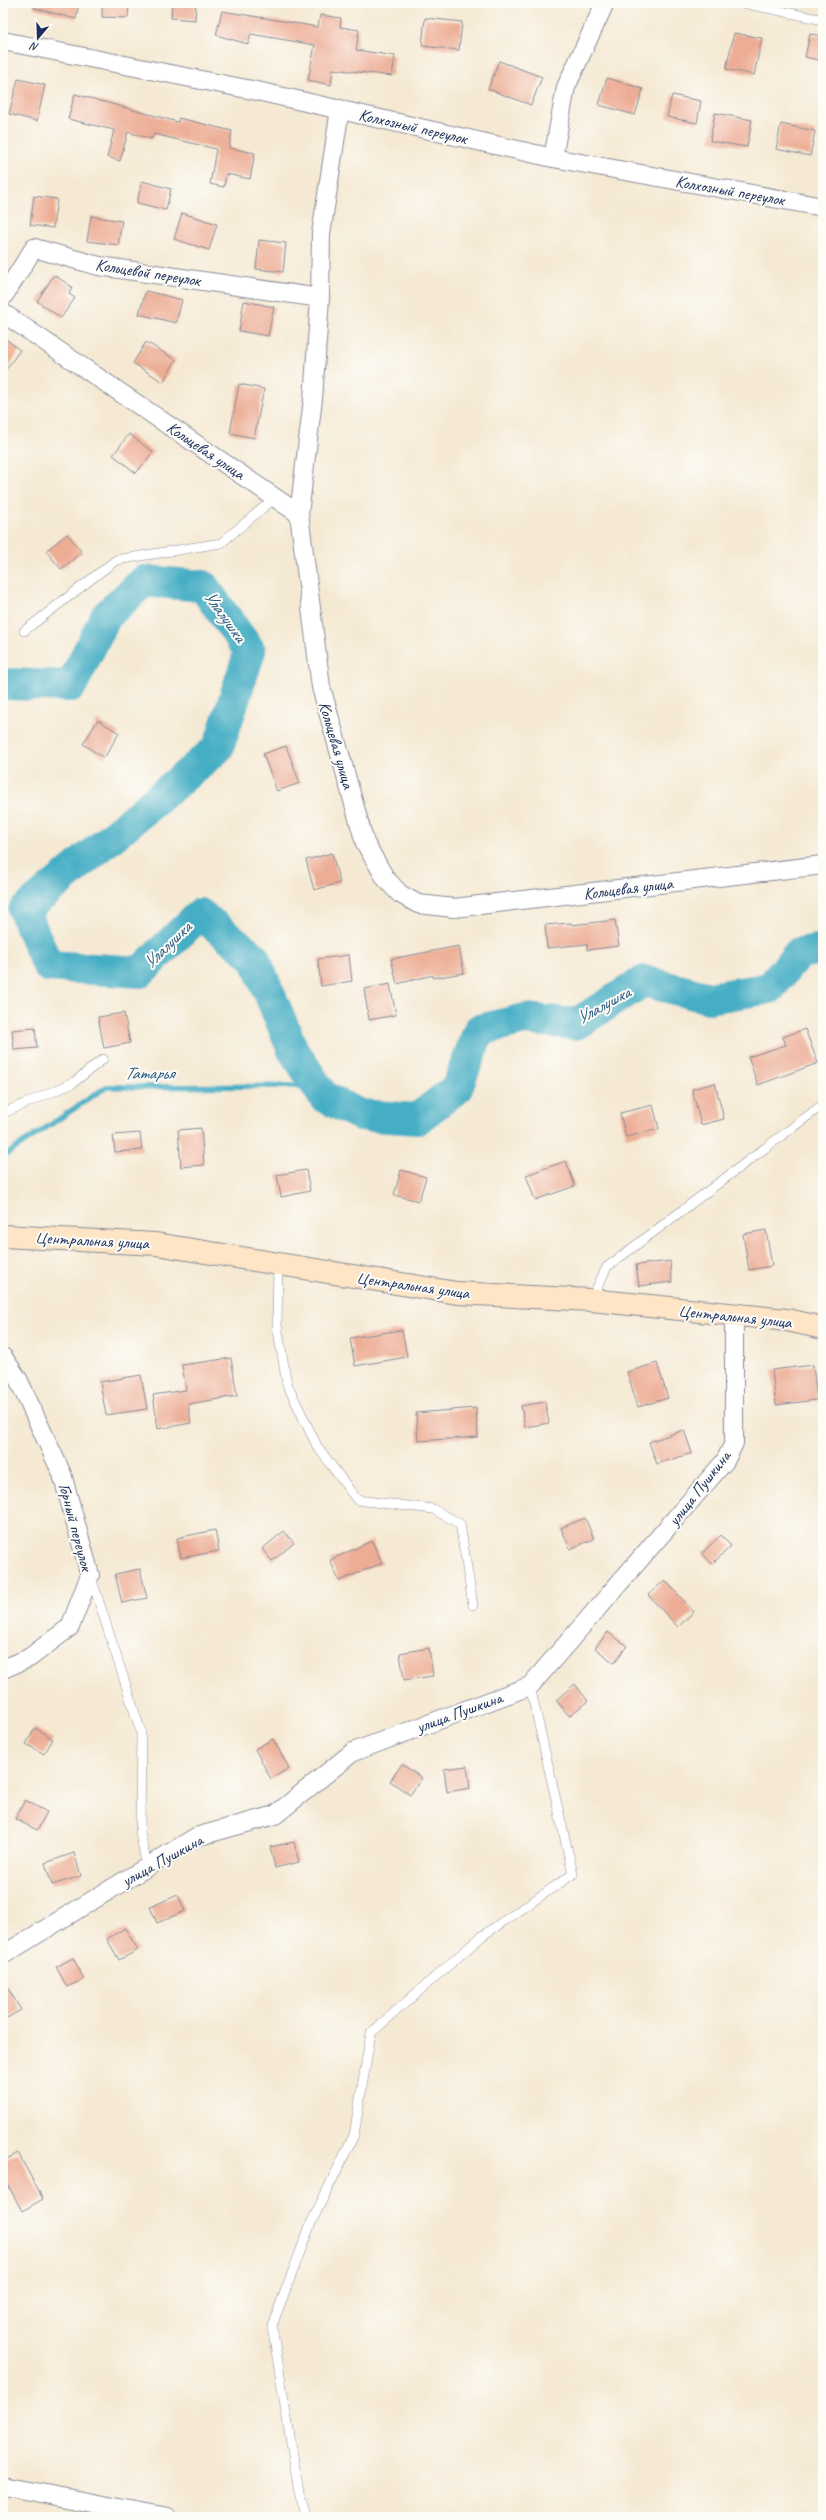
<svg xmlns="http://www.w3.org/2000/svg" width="826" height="2520" viewBox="0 0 826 2520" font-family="Caveat,sans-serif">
	<rect width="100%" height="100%" fill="#fdfcf7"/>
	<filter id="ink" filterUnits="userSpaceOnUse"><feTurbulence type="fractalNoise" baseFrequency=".025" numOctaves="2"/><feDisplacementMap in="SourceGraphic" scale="8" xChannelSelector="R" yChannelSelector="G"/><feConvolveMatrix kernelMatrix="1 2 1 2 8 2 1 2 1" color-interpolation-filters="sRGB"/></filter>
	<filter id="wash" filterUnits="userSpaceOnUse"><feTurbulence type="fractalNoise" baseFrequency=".012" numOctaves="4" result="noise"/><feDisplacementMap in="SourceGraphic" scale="16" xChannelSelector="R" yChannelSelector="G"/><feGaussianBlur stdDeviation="0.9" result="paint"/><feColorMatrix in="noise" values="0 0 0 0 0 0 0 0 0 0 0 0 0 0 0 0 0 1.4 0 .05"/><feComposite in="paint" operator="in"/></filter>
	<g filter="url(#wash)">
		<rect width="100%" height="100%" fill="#f5e9d3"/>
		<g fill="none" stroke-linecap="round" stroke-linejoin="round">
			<!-- stream -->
			<path stroke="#44adc4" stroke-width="5.5" d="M3 1157 106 1087 317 1086"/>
			<!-- river -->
			<path stroke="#44adc4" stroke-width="32" d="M3 684 71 686 106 616 144 581 203 586 250 651 218 748 24 911 48 966 140 972 200 914 254 957 293 1050 324 1097 360 1115 417 1119 457 1088 479 1030 525 1019 576 1024 644 981 709 998 770 988 799 953 823 949"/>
		</g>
		<g id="blocks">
			<!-- building -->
			<path fill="#edad95" d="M34 3H79L76 19 34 8Z
				M102 3H129L128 18 102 17Z
				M172 3H196L195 20 171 18Z
				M222 11 318 27 320 15 341 18 340 27 359 30 356 50 395 56 392 76 333 69 331 85 308 80 315 45 251 34 248 44 216 35Z
				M425 18 462 22 459 50 422 46Z
				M734 33 762 38 754 75 726 69Z
				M810 34 823 36V61L805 57Z
				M499 61 542 77 531 105 488 89Z
				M607 78 643 89 635 115 599 105Z
				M18 79 45 85 37 121 9 114Z
				M75 94 178 122 179 118 232 131 229 148 255 153 250 179 226 174 224 187 210 184 216 149 154 134 152 139 128 132 120 161 107 157 114 130 68 119Z
				M672 95 701 101 697 123 667 117Z
				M715 113 752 120 747 147 710 141Z
				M781 124 815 131 810 156 776 149Z
				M142 181 171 189 166 210 137 203Z
				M34 196 57 199 53 228 30 225Z
				M182 213 217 224 209 250 174 239Z
				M91 216 122 221 118 245 87 241Z
				M259 240 286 243 283 272 256 269Z
				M54 275 72 287 69 294 75 298 61 318 37 301Z
				M146 291 182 300 176 323 139 314Z
				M244 301 274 307 268 336 239 331Z
				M3 337 20 350 3 374Z
				M146 342 176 360 163 382 133 363Z
				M239 384 264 389 254 438 230 433Z
				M129 434 153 452 136 473 113 455Z
				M67 534 82 552 61 569 46 551Z
				M98 720 119 733 104 758 83 744Z
				M286 746 300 783 277 791 263 754Z
				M332 853 340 883 314 890 306 860Z
				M615 920 619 946 587 950V944L547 948 545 925 571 923 572 925Z
				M459 946 464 973 433 978V975L397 984 391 959Z
				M349 955 352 981 321 986 318 959Z
				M390 984 396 1015 369 1020 364 989Z
				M124 1013 130 1043 104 1048 98 1017Z
				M35 1028 37 1048 14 1050 12 1030Z
				M805 1029 818 1063 758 1085 748 1057 786 1045 783 1037Z
				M715 1083 724 1119 701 1125 692 1089Z
				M653 1105 659 1129 626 1137 620 1113Z
				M201 1128 204 1165 181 1167 178 1130Z
				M140 1133 142 1150 115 1152 113 1135Z
				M566 1161 575 1186 535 1200 526 1175Z
				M306 1170 310 1191 281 1197 277 1175Z
				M401 1170 426 1177 419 1201 394 1195Z
				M766 1230 772 1266 749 1270 743 1234Z
				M670 1261 672 1282 639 1286 636 1265Z
				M402 1330 407 1357 355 1366 350 1338Z
				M231 1358 237 1396 188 1404 191 1423 158 1429 153 1395 186 1390 182 1365Z
				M657 1363 668 1398 638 1407 627 1372Z
				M813 1365 817 1400 776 1405 772 1370Z
				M141 1375 147 1409 106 1415 100 1382Z
				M545 1402 549 1423 525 1427 521 1406Z
				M476 1408 478 1437 418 1441 416 1413Z
				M684 1430 692 1453 657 1464 649 1442Z
				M585 1518 594 1539 570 1549 561 1528Z
				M215 1530 219 1551 181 1558 177 1538Z
				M284 1531 294 1543 272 1561 262 1549Z
				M721 1535 731 1546 712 1564 702 1553Z
				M372 1541 382 1563 339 1581 330 1560Z
				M140 1569 147 1598 122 1603 115 1574Z
				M665 1580 694 1612 678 1627 648 1595Z
				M608 1632 627 1646 614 1663 595 1648Z
				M429 1648 433 1676 404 1680 400 1653Z
				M575 1684 588 1701 569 1716 556 1700Z
				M35 1728 53 1739 44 1754 26 1744Z
				M273 1739 289 1768 271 1779 255 1749Z
				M402 1764 422 1778 410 1795 390 1781Z
				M467 1766 470 1788 447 1792 444 1769Z
				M25 1800 47 1812 37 1830 15 1819Z
				M294 1842 299 1862 275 1868 270 1847Z
				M74 1853 81 1876 52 1885 45 1863Z
				M178 1895 185 1911 157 1923 150 1907Z
				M125 1928 138 1950 119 1960 107 1939Z
				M73 1958 84 1979 67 1987 56 1967Z
				M3 1980 21 2010 3 2020Z
				M18 2153 43 2199 22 2211 3 2176V2161Z"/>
		</g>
	</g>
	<g filter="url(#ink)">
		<use href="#blocks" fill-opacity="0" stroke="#888c98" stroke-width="1"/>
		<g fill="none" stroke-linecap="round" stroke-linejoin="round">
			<defs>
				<path id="lane" d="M743 3 823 20
					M24 631 116 560 221 543 276 497
					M3 1113 73 1083 103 1059
					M278 1265 277 1325 287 1384 317 1446 357 1500 433 1509 460 1524 473 1605
					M591 1300 607 1267 821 1106
					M91 1577 141 1732 140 1832 147 1867
					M306 2517 299 2492 272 2326 311 2223 354 2135 371 2033 482 1936 573 1874 530 1686"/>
				<path id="street" d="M3 41 257 91 553 158 823 207
					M553 158 566 87 605 3
					M3 297 34 248 99 266 320 298
					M3 313 299 514 321 687 365 843 386 879 400 894 418 904 454 908 823 865
					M299 514 313 399 320 298 321 234 340 109
					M3 1357 18 1379 62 1474 90 1575 70 1627 29 1658 3 1669
					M3 1955 196 1837 275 1815 353 1752 530 1686 725 1461 734 1443V1315
					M3 2486 167 2517"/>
				<path id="secondary" d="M3 1236 156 1244 457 1293 591 1300 787 1320 823 1328"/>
			</defs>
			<!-- lane casing -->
			<use href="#lane" stroke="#888c98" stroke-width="10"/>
			<!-- street casing -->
			<use href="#street" stroke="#888c98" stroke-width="20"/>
			<!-- secondary casing -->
			<use href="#secondary" stroke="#888c98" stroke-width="24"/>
			<!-- lane -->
			<use href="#lane" stroke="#fff" stroke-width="9"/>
			<!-- street -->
			<use href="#street" stroke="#fff" stroke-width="18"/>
			<!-- secondary -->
			<use href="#secondary" stroke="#fde5c5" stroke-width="22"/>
		</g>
	</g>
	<g text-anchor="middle" stroke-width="4" stroke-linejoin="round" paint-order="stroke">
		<!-- street labels -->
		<g font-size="17" fill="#1b2f5e" stroke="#fdfcf7">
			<text transform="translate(413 126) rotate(13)" y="6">Колхозный переулок</text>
			<text transform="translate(730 190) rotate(10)" y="6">Колхозный переулок</text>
			<text transform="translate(148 272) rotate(9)" y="6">Кольцевой переулок</text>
			<text transform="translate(206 450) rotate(34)" y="6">Кольцевая улица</text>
			<text transform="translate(337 745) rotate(74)" y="6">Кольцевая улица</text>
			<text transform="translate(628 888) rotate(-7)" y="6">Кольцевая улица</text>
			<text transform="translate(92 1240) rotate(3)" y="6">Центральная улица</text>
			<text transform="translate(413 1285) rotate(8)" y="6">Центральная улица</text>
			<text transform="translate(735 1316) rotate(6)" y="6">Центральная улица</text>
			<text transform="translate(699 1488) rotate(-52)" y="6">улица Пушкина</text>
			<text transform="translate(76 1527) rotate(75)" y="6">Горный переулок</text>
			<text transform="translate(459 1712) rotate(-20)" y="6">улица Пушкина</text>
			<text transform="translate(162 1860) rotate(-29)" y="6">улица Пушкина</text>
		</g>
		<!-- water labels -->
		<g font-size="18" font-style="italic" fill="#295b82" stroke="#fdfcf7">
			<text transform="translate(225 616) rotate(54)" y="6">Улалушка</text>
			<text transform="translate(167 945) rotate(-44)" y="6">Улалушка</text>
			<text transform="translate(603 1005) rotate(-29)" y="6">Улалушка</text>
			<text x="149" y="1079">Татарья</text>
		</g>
	</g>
	<!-- margin -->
	<rect width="826" height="2520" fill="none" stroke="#fdfcf7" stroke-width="16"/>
	<!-- north arrow -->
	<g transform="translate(38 38) rotate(199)" stroke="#fdfcf7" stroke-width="3" paint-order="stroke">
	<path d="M0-3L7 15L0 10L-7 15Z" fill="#1b2f5e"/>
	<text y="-6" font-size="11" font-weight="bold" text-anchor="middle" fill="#1b2f5e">N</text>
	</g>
</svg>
